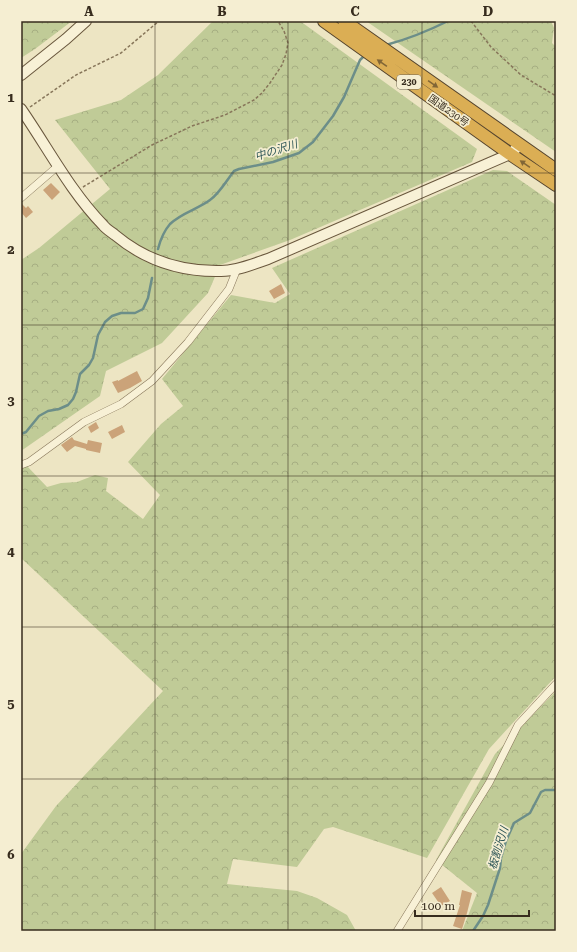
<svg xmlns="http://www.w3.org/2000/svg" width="577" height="952" viewBox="0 0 577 952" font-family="'Roboto Serif','Noto Sans JP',serif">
	<defs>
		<pattern id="forest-crowns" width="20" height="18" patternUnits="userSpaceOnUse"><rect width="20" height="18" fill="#c0cb97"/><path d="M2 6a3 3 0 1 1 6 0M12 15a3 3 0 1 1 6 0" fill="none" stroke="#a6ae82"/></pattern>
	</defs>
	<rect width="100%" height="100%" fill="#ede5c3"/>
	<!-- forest -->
	<path fill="url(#forest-crowns)" d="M21 21H72L35 49 21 58Z
		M213 21H300L477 149 472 162 290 240 220 265 208 293 162 343 106 371 100 396 21 451V260L39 248 110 189 55 120 121 100 158 75Z
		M366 21H551L554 28 552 43 556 47V152Z
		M493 170 507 171 556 205V676L489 749 427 858 333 827 324 829 297 867 233 859 227 884 297 891 317 898 347 915 356 931H21V854L56 806 163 691 21 558V468L27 466 47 487 61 483 77 482 95 475 108 478 106 491 143 519 160 495 128 462 161 424 183 406 162 379 231 295 275 303 290 294 272 268Z
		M554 693 556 695V931H462L477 893 436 860 495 754Z"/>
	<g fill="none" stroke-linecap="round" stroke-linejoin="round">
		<!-- stream -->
		<path stroke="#6c8e89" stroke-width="2.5" d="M386 45C408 39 428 31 448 21
			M158 249C160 241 164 231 170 224 181 213 198 209 210 200 219 194 227 180 234 171L239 169 273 162 299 153 313 142 333 116 344 97 360 60 366 54
			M21 434 26 432 39 416 48 411 59 409 68 405 73 399 76 392 80 374 89 365 93 358 98 335 105 322 112 316 121 313H135L143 309 148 298 152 278
			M473 931 483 916 488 905 500 868 501 858 506 841 514 823 530 813 541 792 545 790H556"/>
	</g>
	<!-- building -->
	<path fill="#cba379" d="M51 183 60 192 52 200 43 190Z
		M21 203 26 208 28 206 33 212 26 218 21 212Z
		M281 284 285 293 274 299 269 291Z
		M137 371 142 381 130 388 118 393 112 382 118 380V381Z
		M96 422 99 428 91 433 88 427Z
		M122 425 125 432 112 439 108 432Z
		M72 437 74 440 87 444 88 440 102 443 100 453 86 450V449L75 446 67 452 61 445Z
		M441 887 450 901 441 906 432 893Z
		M462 890 472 893 467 913 462 929 453 926 460 905H459Z"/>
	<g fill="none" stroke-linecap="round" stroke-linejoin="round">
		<defs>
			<path id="street" d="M21 198 58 166
				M21 465 29 462 84 422 121 404 152 381 188 342 229 289 237 269
				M397 931 489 783 518 725 556 684"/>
			<path id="secondary" d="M21 75 66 39 86 21
				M21 109C48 148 70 191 103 225 106 229 111 232 115 235 145 260 181 272 221 271 237 271 253 264 268 259L510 154 520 145"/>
			<path id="highway" d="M324 21 510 154 556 185
				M344 21 556 170"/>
		</defs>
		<!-- street casing -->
		<use href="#street" stroke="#87765a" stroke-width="8"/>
		<!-- secondary casing -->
		<use href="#secondary" stroke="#69573d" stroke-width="12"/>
		<!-- highway casing -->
		<use href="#highway" stroke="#55442e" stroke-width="14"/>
		<!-- path -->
		<path stroke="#87765a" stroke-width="1.5" stroke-dasharray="3 2" stroke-linecap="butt" d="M471 21 491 47 521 75 556 96
			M30 107 76 75 121 53 159 21
			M83 187 152 145 192 126 225 115 254 100 262 93 270 83 282 65 286 54 288 43 284 31 278 21"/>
		<!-- street -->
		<use href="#street" stroke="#f8f1d6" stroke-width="7"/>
		<!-- secondary -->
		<use href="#secondary" stroke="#f8f1d6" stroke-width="10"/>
		<!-- highway -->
		<use href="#highway" stroke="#dbae54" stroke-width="12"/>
	</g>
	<!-- one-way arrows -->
	<defs><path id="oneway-solid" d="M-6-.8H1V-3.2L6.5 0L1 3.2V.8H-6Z"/></defs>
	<g fill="#816636">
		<use href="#oneway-solid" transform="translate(382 63) rotate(-145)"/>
		<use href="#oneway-solid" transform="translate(433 84) rotate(35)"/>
		<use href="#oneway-solid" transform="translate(525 164) rotate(-146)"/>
	</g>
	<!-- grid -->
	<path fill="none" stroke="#372c1e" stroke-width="1" stroke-opacity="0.55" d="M155 21V931M288 21V931M422 21V931M21 173H556M21 325H556M21 476H556M21 627H556M21 779H556"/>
	<g text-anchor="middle" stroke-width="3.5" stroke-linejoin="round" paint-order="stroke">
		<!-- shield labels -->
		<rect fill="#f5eed2" stroke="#706654" stroke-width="1" x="397" y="75" width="24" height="14" rx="3"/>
		<g font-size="9" font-weight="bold" fill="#372c1e">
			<text x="409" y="85">230</text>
		</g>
		<!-- street labels -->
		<g font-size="10" fill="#372c1e" stroke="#f5eed2">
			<text transform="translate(449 110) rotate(35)" y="4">国道230号</text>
		</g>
		<!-- water labels -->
		<g font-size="11" font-style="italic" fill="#2d5556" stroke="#f5eed2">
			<text transform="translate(276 150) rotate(-18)" y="4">中の沢川</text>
			<text transform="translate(498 848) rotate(-73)" y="4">板割沢川</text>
		</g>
	</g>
	<!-- border -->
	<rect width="577" height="952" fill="none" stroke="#f5eed2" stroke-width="44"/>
	<!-- scale -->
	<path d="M415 910v6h114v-6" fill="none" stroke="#372c1e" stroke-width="2"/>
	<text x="421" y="910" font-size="12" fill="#372c1e" stroke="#f5eed2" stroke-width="3" paint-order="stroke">100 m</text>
	<rect x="22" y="22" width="533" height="908" fill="none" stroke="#372c1e" stroke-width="1.5"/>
	<g font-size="13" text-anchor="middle" font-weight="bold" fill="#372c1e">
		<text x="89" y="16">A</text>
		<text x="222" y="16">B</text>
		<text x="355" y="16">C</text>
		<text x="488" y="16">D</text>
		<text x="11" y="102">1</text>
		<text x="11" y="254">2</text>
		<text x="11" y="405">3</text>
		<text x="11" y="556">4</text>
		<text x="11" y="708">5</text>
		<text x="11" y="859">6</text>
	</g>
</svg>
